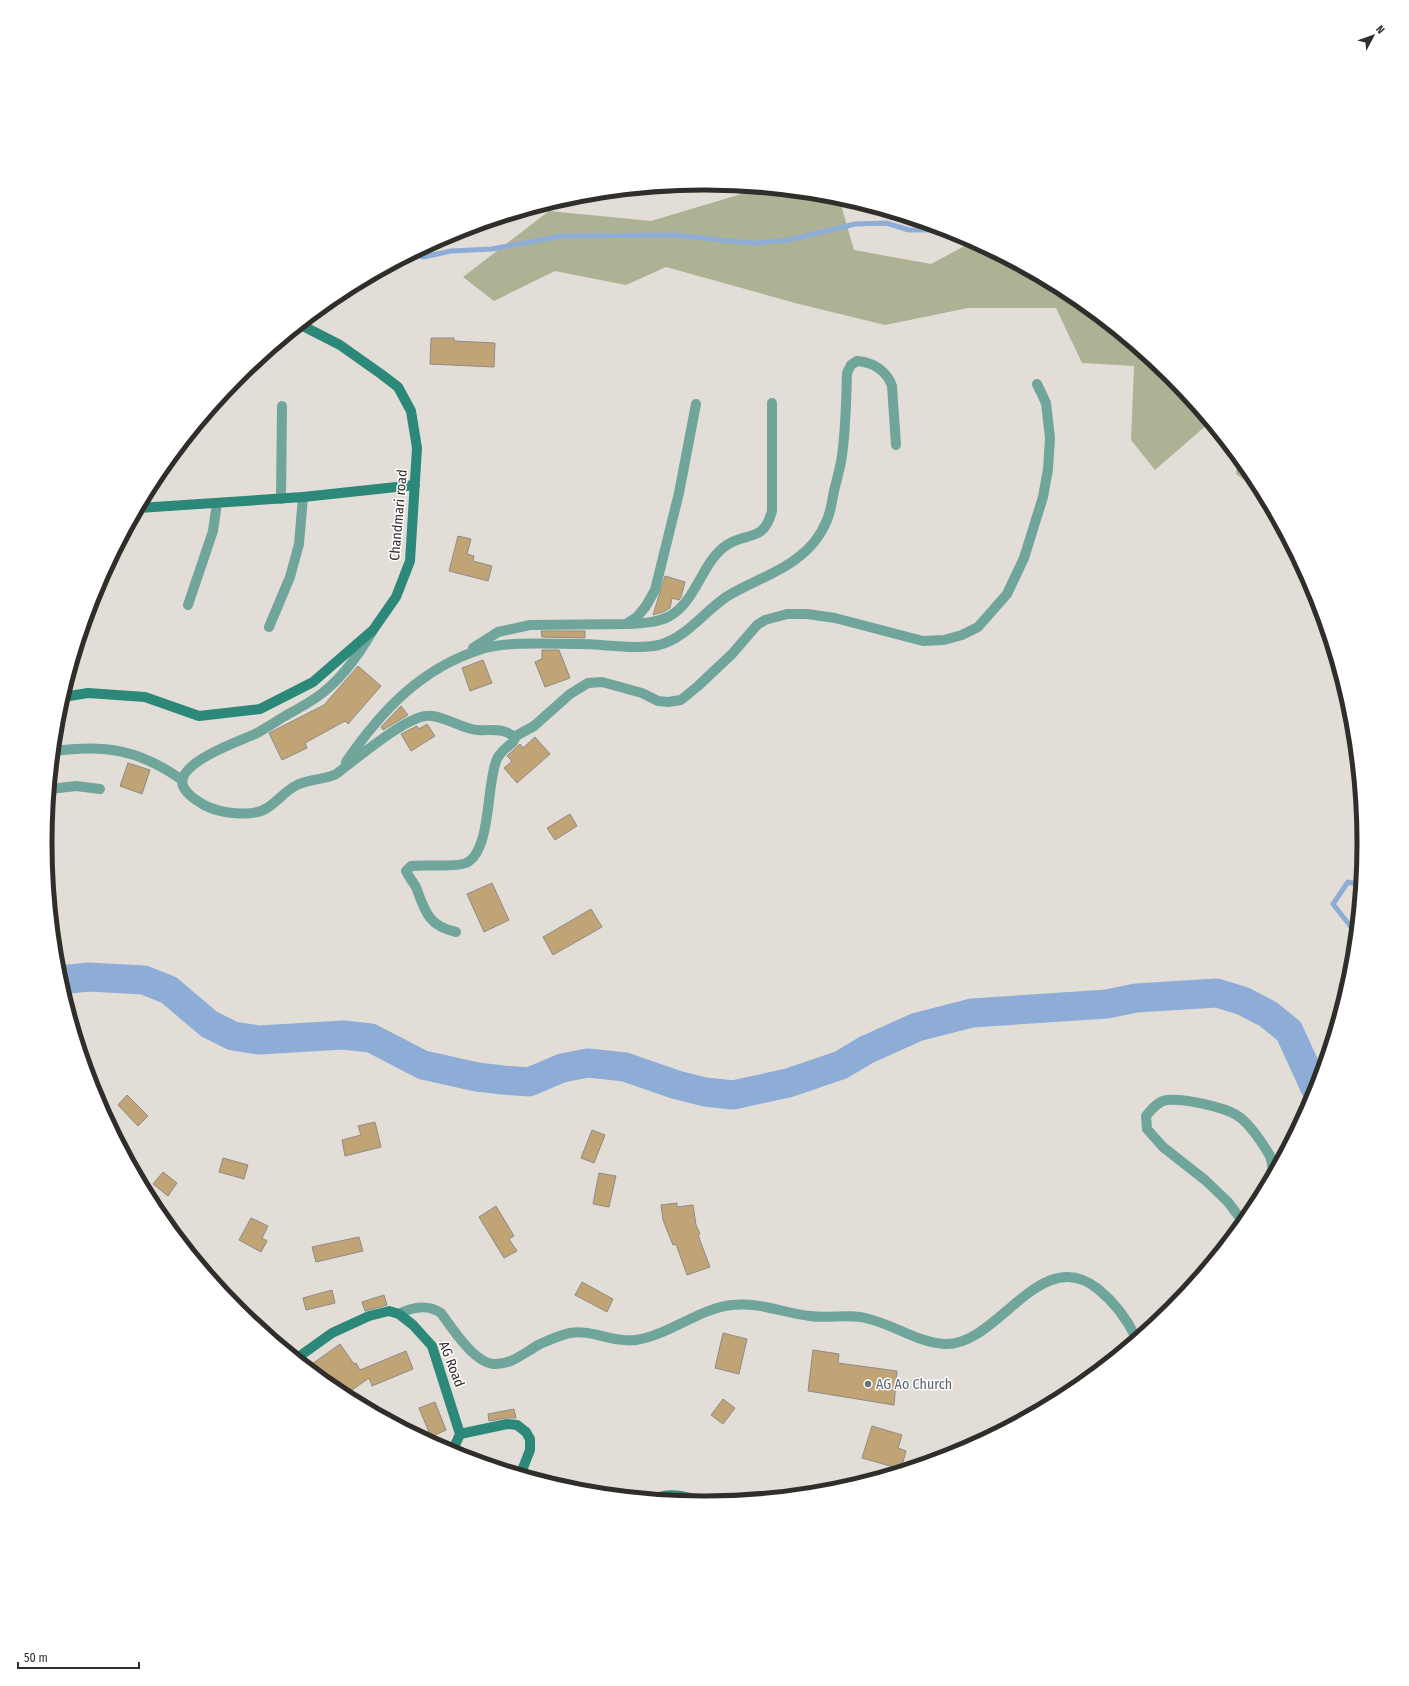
<svg xmlns="http://www.w3.org/2000/svg" width="1409" height="1686" viewBox="0 0 1409 1686" font-family="'Fira Sans Condensed',sans-serif">
	<rect width="100%" height="100%" fill="#e2ddd6"/>
	<!-- green -->
	<path fill="#acb293" d="M776 191 839 198 854 250 931 264 972 242 1071 295 1171 377 1209 423 1155 470 1131 440 1134 366 1082 363 1056 308H968L885 325 795 303 666 267 626 285 555 271 494 301 463 277 549 211 651 221 748 192Z
		M1238 459 1253 477 1261 492 1236 474Z"/>
	<g fill="none" stroke-linecap="round" stroke-linejoin="round">
		<!-- stream -->
		<path stroke="#8dadd6" stroke-width="5" d="M413 254 424 257 451 251 492 249 562 236 675 235 729 241 757 243 789 240 855 224 886 223 909 230H934L941 229
			M1355 932 1333 904 1348 882 1360 885"/>
		<!-- river -->
		<path stroke="#8dadd6" stroke-width="29" d="M60 980 89 977 144 980 169 990 209 1024 233 1036 259 1040 343 1035 371 1038 423 1065 477 1077 503 1080 529 1082 562 1068 588 1063 625 1067 677 1085 705 1092 733 1095 788 1083 841 1065 866 1050 917 1027 972 1013 1107 1004 1136 998 1217 993 1243 1001 1268 1014 1289 1031 1316 1090"/>
	</g>
	<!-- building -->
	<path fill="#c0a476" stroke="#8f8b84" d="M431 338H454V341L495 343 494 367 430 364Z
		M458 536 471 539 467 554 474 556 473 561 492 566 488 581 449 571Z
		M665 576 685 582 681 597 679 600 672 598 670 608 663 612 653 615Z
		M541 631H585V638L542 637Z
		M542 650H559L570 678 545 687 535 662 542 659Z
		M483 660 492 683 470 691 462 668Z
		M358 666 381 686 348 724 345 721 305 743 307 748 282 760 269 733 324 705Z
		M401 706 408 715 383 730 381 727Z
		M427 724 435 736 411 751 401 734 417 726 419 729Z
		M535 737 550 754 517 783 504 768 512 761 507 756 520 744 523 748Z
		M128 763 150 770 142 794 120 786Z
		M570 814 577 826 555 840 547 828Z
		M492 883 509 920 484 932 467 894Z
		M591 909 602 927 553 955 543 937Z
		M127 1095 148 1116 138 1126 118 1105Z
		M375 1122 381 1147 345 1156 342 1140 361 1135 358 1126Z
		M592 1130 605 1135 594 1163 581 1158Z
		M223 1158 248 1165 244 1179 219 1172Z
		M163 1172 177 1183 168 1196 153 1184Z
		M599 1173 616 1176 609 1207 593 1204Z
		M677 1203V1207L693 1205 696 1225 700 1234 698 1235 710 1267 687 1275 676 1244 673 1245 663 1220 661 1205Z
		M496 1206 514 1236 509 1239 517 1251 504 1258 479 1217Z
		M251 1218 268 1226 262 1238 267 1241 261 1252 239 1240Z
		M359 1237 363 1251 316 1262 312 1247Z
		M582 1282 613 1299 607 1312 575 1295Z
		M332 1290 335 1303 306 1310 303 1298Z
		M384 1295 387 1305 365 1311 362 1302Z
		M723 1333 747 1339 739 1374 715 1368Z
		M340 1344 354 1364 356 1363 360 1370 406 1351 413 1369 372 1386 369 1378 345 1395 334 1388 324 1373 320 1376 312 1364Z
		M813 1350 839 1354 838 1363 897 1371 894 1405 808 1391Z
		M723 1399 735 1408 723 1424 711 1415Z
		M435 1402 446 1430 431 1437 419 1408Z
		M514 1409 516 1418H506L489 1421 488 1414Z
		M872 1426 902 1435 898 1448 906 1451 901 1469 862 1458Z"/>
	<g fill="none" stroke-linecap="round" stroke-linejoin="round">
		<!-- street -->
		<path stroke="#70a59b" stroke-width="10" d="M281 499 282 406
			M188 605 213 531 217 503
			M628 624C642 623 657 623 670 616 696 601 701 565 724 547 745 530 763 545 772 511V403
			M269 627 290 577 299 544 303 497
			M372 632C358 656 340 681 317 697 307 704 296 710 285 716 275 722 265 729 255 734 240 741 175 763 183 786 187 795 196 800 204 805 219 813 252 818 267 808 278 801 286 790 297 785 309 779 322 780 334 775 339 773 344 767 349 764 366 751 406 718 426 716 439 713 462 729 477 730 490 731 505 727 515 738L513 742C508 746 500 753 497 759 486 782 492 851 466 863 454 868 426 864 411 866L406 871C409 877 413 882 416 887 425 911 428 926 456 932
			M473 648 498 632 530 625 626 624 637 617 646 606 655 590 679 493 696 404
			M514 737 534 726 570 694 588 683 602 682 642 693 658 701 668 702 681 700 698 686 732 654 757 625 765 620 787 614H807L835 618 923 641 944 640 962 635 978 627 1007 594 1024 558 1043 497 1048 469 1050 438 1046 403 1037 384
			M54 751C105 744 140 750 182 780
			M346 762C381 711 421 668 482 649 507 641 552 644 579 644 604 644 635 650 659 645 686 638 704 612 726 597 748 583 777 574 796 559 810 549 821 535 827 520 831 511 832 501 834 491 836 483 838 475 840 467 846 439 846 402 847 373L851 365 857 361C873 362 887 371 892 386L896 445
			M50 789 76 786 100 789
			M1243 1222 1228 1202 1205 1180 1163 1147 1147 1129 1146 1116C1151 1110 1158 1101 1167 1100 1183 1098 1225 1107 1238 1116 1249 1123 1264 1145 1270 1156 1272 1160 1272 1167 1273 1171
			M399 1314C412 1307 428 1304 441 1313 452 1328 474 1363 494 1364 512 1365 525 1352 540 1344 549 1340 560 1335 570 1333 592 1329 613 1343 636 1340 669 1335 700 1308 732 1305 761 1302 783 1313 810 1316 830 1319 850 1313 869 1319 894 1325 917 1342 944 1344 998 1347 1040 1242 1098 1289 1114 1302 1127 1319 1136 1338"/>
		<!-- secondary -->
		<path stroke="#2c897a" stroke-width="10" d="M139 508 303 497 415 485
			M63 697 88 693 145 697 199 716 260 709 313 682 373 630 396 597 410 561 417 448 411 411 398 387 381 374 340 345 301 325
			M297 1358 332 1333 369 1316 389 1311 399 1314 413 1325 432 1346 460 1434 452 1452
			M460 1434 507 1424 517 1425 526 1432 530 1439V1450L521 1473
			M657 1498C670 1492 691 1497 704 1502"/>
	</g>
	<!-- markers -->
	<circle fill="#6b7280" stroke="#fff" stroke-width="1.5" cx="868" cy="1384" r="4"/>
	<g text-anchor="middle" stroke-width="3" stroke-linejoin="round" paint-order="stroke">
		<!-- street labels -->
		<g font-size="14" fill="#302e2b" stroke="#fff">
			<text transform="translate(398 515) rotate(-85)" y="5">Chandmari road</text>
			<text transform="translate(452 1364) rotate(69)" y="5">AG Road</text>
		</g>
		<!-- worship labels -->
		<g font-size="14" fill="#5b616d" stroke="#fff" text-anchor="start">
			<text x="876" y="1389">AG Ao Church</text>
		</g>
	</g>
	<!-- crop -->
	<path d="M0 0H1409V1686H0ZM704 190H705A652 652 0 0 1 1357 842V844A652 652 0 0 1 705 1496H704A652 652 0 0 1 52 844V842A652 652 0 0 1 704 190Z" fill="#fff" fill-rule="evenodd"/>
	<path fill="none" stroke="#302e2b" stroke-width="5" d="M704 190H705A652 652 0 0 1 1357 842V844A652 652 0 0 1 705 1496H704A652 652 0 0 1 52 844V842A652 652 0 0 1 704 190Z"/>
	<!-- north arrow -->
	<g transform="translate(1373 36) rotate(49)" stroke="#ffffff" stroke-width="3" paint-order="stroke">
	<path d="M0-3L7 15L0 10L-7 15Z" fill="#302e2b"/>
	<text y="-6" font-size="11" font-weight="bold" text-anchor="middle" fill="#302e2b">N</text>
	</g>
	<!-- scale -->
	<path d="M18 1662v6h121v-6" fill="none" stroke="#302e2b" stroke-width="2"/>
	<text x="24" y="1662" font-size="12" fill="#302e2b" stroke="#ffffff" stroke-width="3" paint-order="stroke">50 m</text>
</svg>
